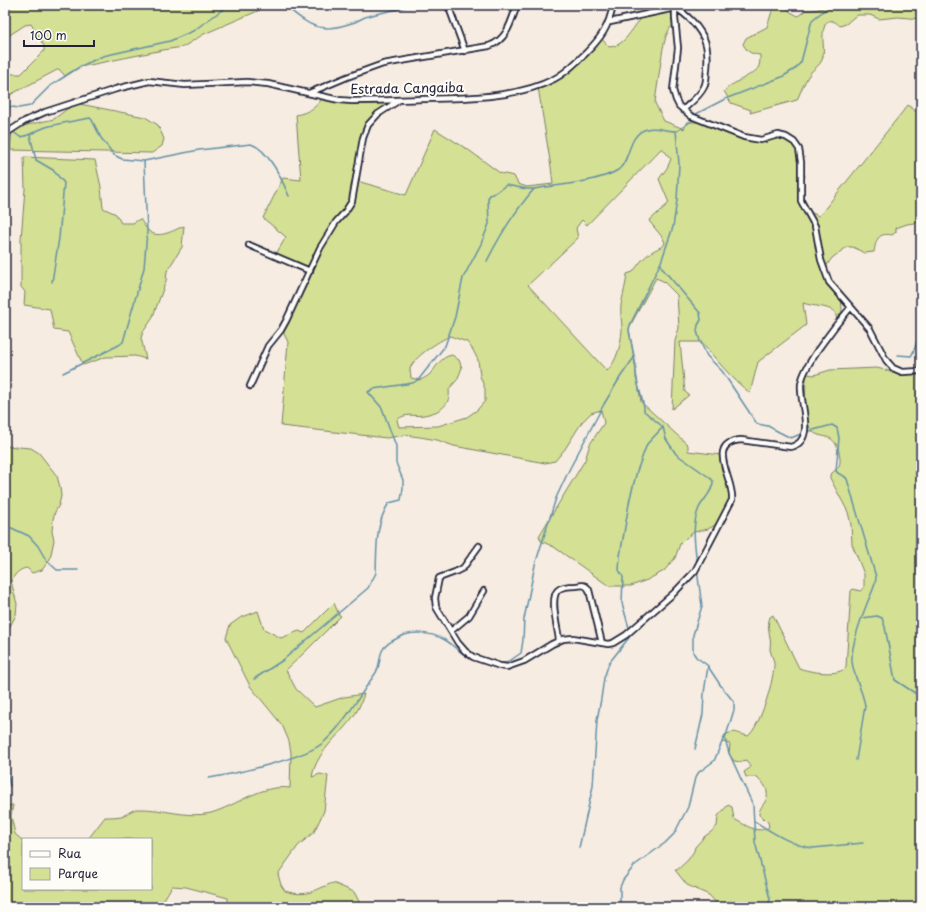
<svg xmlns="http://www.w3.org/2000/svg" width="926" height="912" viewBox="0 0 926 912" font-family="'Playpen Sans',sans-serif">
	<rect width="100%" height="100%" fill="#f6ece1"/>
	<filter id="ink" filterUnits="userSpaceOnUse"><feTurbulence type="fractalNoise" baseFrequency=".025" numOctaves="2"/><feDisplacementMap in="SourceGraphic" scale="8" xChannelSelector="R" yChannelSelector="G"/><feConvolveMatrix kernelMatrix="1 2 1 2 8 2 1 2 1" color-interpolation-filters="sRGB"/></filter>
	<g filter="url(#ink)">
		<!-- green -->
		<path fill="#d4e093" stroke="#7b8167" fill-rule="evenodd" d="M5 5H258L260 10 204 34 183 47 163 50 80 67 69 73 65 76 59 69 6 97 8 104 5 111V74H21L44 51V46L31 24 25 25 5 38Z
			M774 5H786L789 11 798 16 806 10C816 11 824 7 833 5H921V19L898 17 879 19 870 15H858L854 17 846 24 840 26C836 22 828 17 825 25 820 36 826 49 822 60 820 65 815 68 811 72 805 80 801 91 797 100L750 113 751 110 731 103 724 91C731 83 755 74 758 68 760 65 760 59 760 55 751 54 747 52 743 44L746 38 767 27Z
			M666 10 671 11 673 14 674 24 670 28 666 36 663 48 656 95 655 103 664 121 684 129 687 122H700L768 140 780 132C805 138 793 162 805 175L803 189 804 199 810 212 819 216 908 105 921 116V222L907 224 896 228V232L892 235C878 232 876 240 874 252L864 253 853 247H847L832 258 827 265V274L841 295 842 310 840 317 837 320 835 312C825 305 814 307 803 303L806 325 758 362 750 393C732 379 716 360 702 342H680L685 392 689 395 672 409 675 341 679 328 677 295 663 281 656 278 629 328 641 402 688 445V451L721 455 732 494 725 514 715 525 708 529 694 532 686 538 680 544 675 558 664 571 647 580 631 586H609L554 547 541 541 539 536 585 460 590 444 604 423 601 410 591 413 582 422 565 449 555 461 545 463 454 446 437 440 420 437 404 435 387 438 281 426 288 342 284 334V330L310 278 313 270 276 254 286 237 263 218 283 178 301 180 296 115C309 112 316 108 323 97L389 101C384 112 371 119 366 131 362 144 360 167 357 181L406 195 435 129 470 151 500 173 514 176 518 184 527 187 553 184 551 167 538 87 558 78 601 38 609 47C626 46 631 28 642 18 648 13 659 11 666 10ZM662 148 671 159 667 168 659 179 669 203 649 221 663 238 665 243 663 246C647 253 642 259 633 272L627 274C626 285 623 294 621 305 620 313 622 322 622 330 621 344 617 361 607 371L528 285 578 238 576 228 582 220 587 225ZM450 336 467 342 473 350 478 360 480 376 485 389V401L477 410 467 417 438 426 399 427 397 420C406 412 414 417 424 415 440 412 451 406 449 389L457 380 462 368 459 360 452 355C440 357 437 367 429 375 426 377 423 379 420 380L411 378C411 376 410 371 410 369 413 357 439 341 450 336Z
			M75 103 145 117 158 125 164 139 162 146 152 153 10 150 12 131 18 127 54 119Z
			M24 157 95 160 101 187 103 208 116 214 121 223H133L140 219C143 223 146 229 150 232 160 239 174 230 184 226L182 247 167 271 166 281 152 319 143 332 141 338 146 359 135 356 106 357 83 365 68 332 54 330 50 309 24 305 25 292 21 287V239L25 189Z
			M877 368 897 373H921V907H720L709 895 687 885 675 870H677L688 860 694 851 695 847 705 836 711 832 717 826 718 816 728 805 732 807 734 819C744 824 758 835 769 827L768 822 759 815C759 808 763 806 766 800 770 791 764 783 757 777H746L744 772 750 768V765L746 760 740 762 734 761 729 754 730 744 722 742 726 734 734 732 748 736C760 727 775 678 774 662 773 658 771 654 770 650 770 646 771 642 770 638 769 630 767 625 770 617L773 615 799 668C809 672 840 677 846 667L851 591 853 589 860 591 864 588V574L852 544 851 525 848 512 830 478V475C839 466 842 467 839 452 833 429 818 442 810 428 803 417 806 389 806 376L808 374 814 375 830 370Z
			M5 446 31 448 39 453 57 476 60 487 61 496 59 505 55 512 53 519 52 532 54 540 50 559 42 570 32 573 27 568C19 569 15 574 11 581L17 604 16 615 5 636Z
			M334 603 339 615 341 616 304 653 286 670 296 689 315 707 344 697 364 694C362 700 360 706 357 711 343 734 317 749 312 777L320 774 328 776 324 811 314 832 298 846 278 874 281 885 285 891C308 898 313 890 333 883L354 892 362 907H228V898L186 887 172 886 163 901 173 907H5V806L13 805 11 816 15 834 23 841V889H151V839H88L105 817C110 817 116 817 121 816 127 815 132 809 138 809 162 808 187 819 211 813 238 805 261 784 290 788L291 753 289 741 282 725 250 686 226 638 230 625 240 618 258 611 264 629 281 638 299 631 304 633Z"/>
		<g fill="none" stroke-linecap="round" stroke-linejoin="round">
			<!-- stream -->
			<path stroke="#6490a8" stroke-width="1.5" d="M286 5C291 12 298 16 305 21 321 32 337 28 355 22 359 20 364 17 369 16 383 12 397 10 411 5
				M5 106 19 108 30 106 50 86 81 66 103 56 170 41 193 31 229 5
				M12 131 20 137C30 136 37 130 46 127 61 123 75 121 90 118L92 120 101 138 114 155 122 159 144 161 199 150 251 144C269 150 282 180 289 196
				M676 131 679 164 677 200 673 227 661 262 630 325 629 331 636 366V377L644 407V411L663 427 666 439 676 454 709 477 713 481C714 490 703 500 699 508 691 526 695 545 697 564
				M30 135 36 160 53 170 64 183 59 238 52 282
				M487 261C500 235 515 211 534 189
				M661 264 662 268 700 313 701 320 698 325 697 331 700 341 707 356 722 371 757 424 768 426 779 432 791 438 803 433
				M898 355 911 356C916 349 916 340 921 333
				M63 373 119 345 123 342 144 268 147 232 144 161
				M806 432 832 425 837 428 839 438 836 471C839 476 844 474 847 479L876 577C876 585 871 594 868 601 862 616 851 645 852 661 853 676 863 691 865 706L856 760
				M5 525 29 536 38 546 46 560 57 570H78
				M697 570 702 606 693 635V652L696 657 707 665 721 686 734 702V710L725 739 729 753 753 805 755 842 770 899 768 907
				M862 618 877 616 882 618 885 627 895 680 921 697
				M501 664 511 660 521 653 523 640 524 619 535 565 556 498 570 468 604 404 621 376 633 359
				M254 679 283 660 368 588 376 573C377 548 375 524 389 503L401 500 403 488V480L396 463V446L382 408 368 392 373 389 413 383 419 379 445 346 455 317 463 278 481 244 489 224 488 198 490 195 495 193 506 185 527 189H534C557 185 599 182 618 170 631 161 627 134 647 129 656 126 667 132 677 131L693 120 696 114 725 99 782 77 795 69 801 62 812 20 831 5
				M5 744V762L10 786
				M695 749 703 714 704 693 708 666
				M209 778C234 774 307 758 324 742 345 723 359 696 375 674 380 668 379 658 382 651 384 646 391 641 396 639 410 630 431 632 445 640 451 644 456 649 462 653L466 654
				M754 821C772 832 792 846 813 848L863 843
				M579 848 593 786 597 720 601 699 604 678 609 663 631 635 622 603 623 577 619 570 620 556 630 498 637 471 647 444 663 427
				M620 907V887L623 880 635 865 665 843 674 834 688 807 695 778 699 772 714 761 725 735"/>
			<defs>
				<path id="minor" d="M448 5 465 51
					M675 5V18L678 48 673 90 676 100 679 106 691 116 744 137 761 140 778 135 786 137 794 142 799 149 801 162V201L815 226 821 260 829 282 870 329 886 360 893 368 902 372 921 371
					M610 22 675 8C682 11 686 15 692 21 706 37 709 47 707 69 706 75 707 82 704 87 700 96 690 103 683 110
					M309 93 347 77 383 64 489 46C507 40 511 22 517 5
					M5 134 25 121 45 112 116 89 149 81 185 85 247 82 268 84 339 100 352 101C377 101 401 100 426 99 465 98 518 98 554 79 566 73 575 63 585 54 601 38 609 27 613 5
					M249 245 310 271
					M250 386 268 346 281 330 286 321 320 248 336 222 345 212 352 201 363 138 368 125 378 114 398 101
					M479 546 463 568 455 572 439 578 435 598 436 607 458 643 465 651 473 657 500 666 507 667 524 661 552 644 563 639 573 638 608 644 613 643 626 635 674 593 695 571 732 500C735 480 704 443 741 440L791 447C817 440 799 404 801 384 803 365 838 322 851 307
					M451 631 469 616 484 591
					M559 640C558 629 549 598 558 590 562 586 571 586 576 586 582 585 586 584 589 590L602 643"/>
			</defs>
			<!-- minor casing -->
			<use href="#minor" stroke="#22223b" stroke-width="8"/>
			<!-- minor -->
			<use href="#minor" stroke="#fdfcf7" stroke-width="4.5"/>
		</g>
	</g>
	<g text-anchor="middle" stroke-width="4" stroke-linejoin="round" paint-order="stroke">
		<!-- street labels -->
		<g font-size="13" fill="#22223b" stroke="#fdfcf7">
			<text transform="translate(407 88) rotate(-1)" y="5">Estrada Cangaiba</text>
		</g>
	</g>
	<!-- margin -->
	<rect width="926" height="912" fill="none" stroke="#fdfcf7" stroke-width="20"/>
	<rect x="10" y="10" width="906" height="892" fill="none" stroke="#22223b" stroke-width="1.5" filter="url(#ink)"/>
	<!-- legend -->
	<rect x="22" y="838" width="130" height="52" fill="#fdfcf7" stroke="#a5a5ac"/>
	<rect x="30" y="851" width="20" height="6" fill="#fdfcf7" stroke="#a5a5ac"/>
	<text x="58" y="858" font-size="12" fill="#22223b">Rua</text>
	<rect x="30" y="868" width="20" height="12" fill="#d4e093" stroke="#a5a5ac"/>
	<text x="58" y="878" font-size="12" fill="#22223b">Parque</text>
	<!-- scale -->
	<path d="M24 40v6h70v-6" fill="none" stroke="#22223b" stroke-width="2"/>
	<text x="30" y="40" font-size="12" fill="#22223b" stroke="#fdfcf7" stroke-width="3" paint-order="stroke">100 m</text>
</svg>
